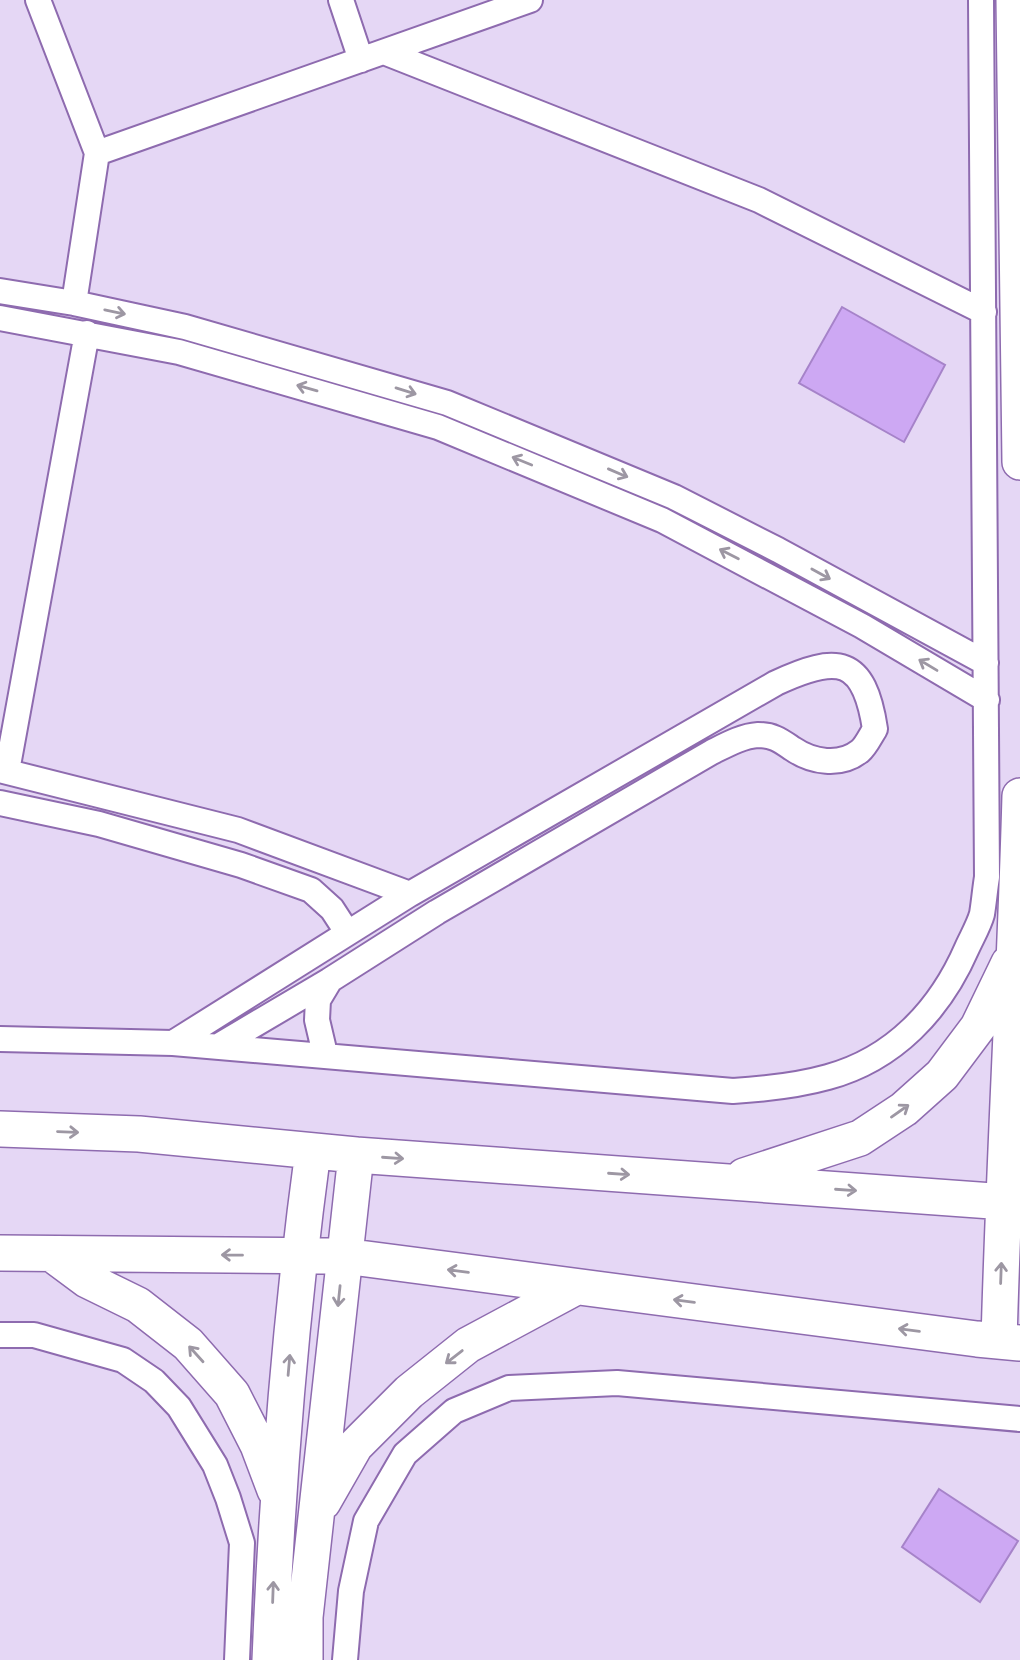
<svg xmlns="http://www.w3.org/2000/svg" width="1020" height="1660" viewBox="0 0 1020 1660" font-family="'IBM Plex Sans',sans-serif">
	<rect width="100%" height="100%" fill="#e5d7f5"/>
	<!-- building -->
	<path fill="#cda8f3" stroke="#a683c9" stroke-width="2" d="M842 307 945 365 904 442 799 383Z
		M939 1489 1018 1541 980 1602 902 1547Z"/>
	<g fill="none" stroke-linecap="round" stroke-linejoin="round">
		<defs>
			<path id="street" d="M38 0 97 153
				M341 0 361 60
				M384 52 759 200 984 312
				M0 291 74 303 185 327 447 403 674 497 778 550 986 663
				M74 303 97 153 530 0
				M0 318 179 352 438 427 662 520 862 626 987 700
				M0 770 238 830 410 894
				M7 771 87 333
				M0 803 99 824 241 865 311 890 332 909 347 932
				M0 1039 173 1043 410 894 776 683C838 654 864 657 875 729 871 735 866 746 860 751 840 767 812 762 793 749 781 741 774 735 758 735 742 736 726 745 712 752L437 912 330 980 318 1000 317 1020 325 1054
				M173 1043 733 1091C765 1089 796 1086 828 1077 894 1059 940 1010 967 948 972 937 979 925 982 914 984 902 985 889 987 877L981 0
				M220 1045 330 980
				M0 1335H34L123 1360 154 1381 179 1407 215 1465 228 1498 242 1543 237 1660
				M345 1660 351 1591 366 1521 405 1454 454 1411 509 1388 617 1383 1020 1419"/>
			<path id="secondary" d="M1014 0 1020 462
				M0 1129 139 1134 356 1155 1020 1203
				M744 1176 860 1138 904 1109 942 1075 978 1027 1009 963
				M0 1253 344 1256 977 1339 1020 1343
				M52 1254 87 1280 138 1305 188 1344 232 1394 258 1445 275 1490
				M999 1341C1004 1159 1015 977 1020 796
				M323 1502 355 1446 409 1392 468 1345 576 1287
				M270 1660C277 1489 290 1320 313 1151
				M305 1660V1617L356 1155"/>
		</defs>
		<!-- street casing -->
		<use href="#street" stroke="#8e6baf" stroke-width="28"/>
		<!-- secondary casing -->
		<use href="#secondary" stroke="#8e6baf" stroke-width="38"/>
		<!-- street -->
		<use href="#street" stroke="#fff" stroke-width="24"/>
		<!-- secondary -->
		<use href="#secondary" stroke="#fff" stroke-width="35"/>
	</g>
	<!-- one-way arrows -->
	<defs><path id="oneway-shaft" d="M-6 0H5M1.5-3L5.5 0L1.5 3" fill="none" stroke-width="1.6" stroke-linecap="round" stroke-linejoin="round" transform="scale(1.75)"/></defs>
	<g stroke="#9d97a3">
		<use href="#oneway-shaft" transform="translate(115 312) rotate(12)"/>
		<use href="#oneway-shaft" transform="translate(307 388) rotate(-164)"/>
		<use href="#oneway-shaft" transform="translate(406 391) rotate(17)"/>
		<use href="#oneway-shaft" transform="translate(522 461) rotate(-158)"/>
		<use href="#oneway-shaft" transform="translate(618 473) rotate(23)"/>
		<use href="#oneway-shaft" transform="translate(729 554) rotate(-153)"/>
		<use href="#oneway-shaft" transform="translate(821 574) rotate(29)"/>
		<use href="#oneway-shaft" transform="translate(928 665) rotate(-149)"/>
		<use href="#oneway-shaft" transform="translate(900 1111) rotate(-35)"/>
		<use href="#oneway-shaft" transform="translate(68 1132) rotate(2)"/>
		<use href="#oneway-shaft" transform="translate(393 1158) rotate(4)"/>
		<use href="#oneway-shaft" transform="translate(619 1174) rotate(4)"/>
		<use href="#oneway-shaft" transform="translate(846 1190) rotate(4)"/>
		<use href="#oneway-shaft" transform="translate(232 1255) rotate(-179)"/>
		<use href="#oneway-shaft" transform="translate(458 1271) rotate(-173)"/>
		<use href="#oneway-shaft" transform="translate(1001 1273) rotate(-88)"/>
		<use href="#oneway-shaft" transform="translate(339 1296) rotate(96)"/>
		<use href="#oneway-shaft" transform="translate(684 1301) rotate(-173)"/>
		<use href="#oneway-shaft" transform="translate(909 1330) rotate(-173)"/>
		<use href="#oneway-shaft" transform="translate(196 1354) rotate(-132)"/>
		<use href="#oneway-shaft" transform="translate(454 1357) rotate(142)"/>
		<use href="#oneway-shaft" transform="translate(289 1365) rotate(-85)"/>
		<use href="#oneway-shaft" transform="translate(273 1592) rotate(-88)"/>
	</g>
</svg>
